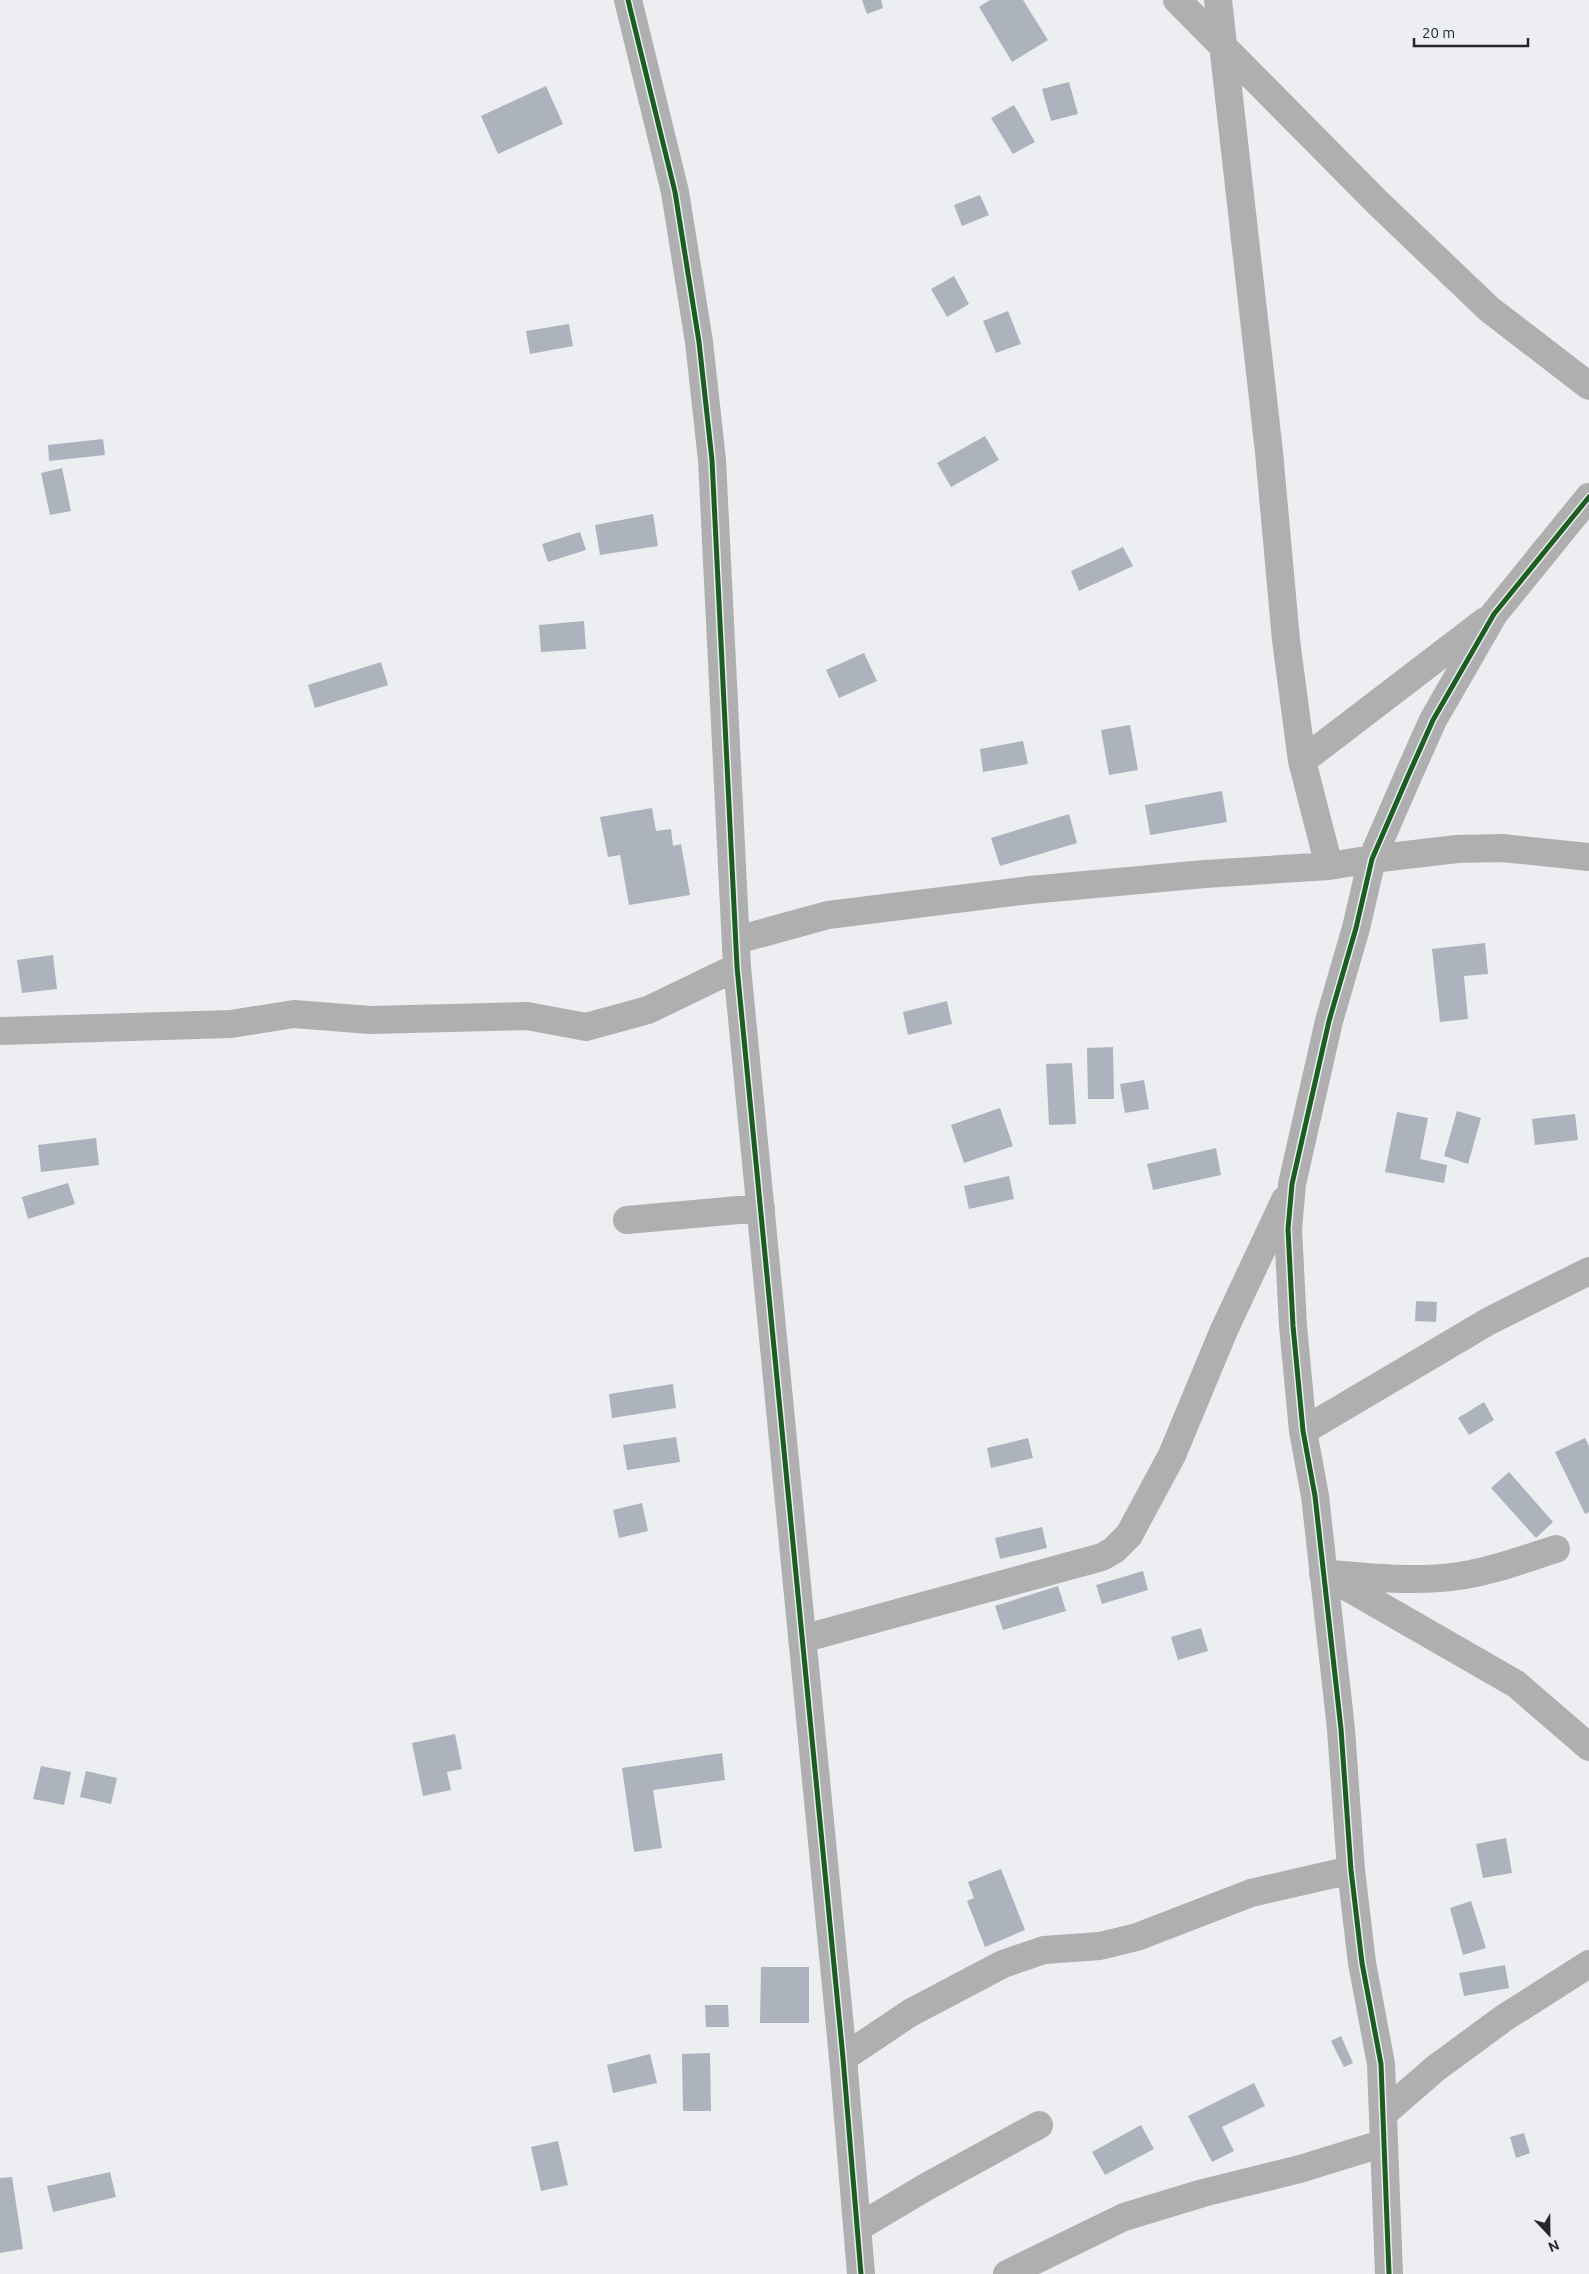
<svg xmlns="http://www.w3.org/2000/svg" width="1589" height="2274" viewBox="0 0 1589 2274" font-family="Ubuntu,sans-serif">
	<rect width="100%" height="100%" fill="#eceef1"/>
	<!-- building -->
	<path fill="#adb3bd" d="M862 0H881L883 8 867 14Z
		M990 0H1023L1048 40 1012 62 979 7Z
		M1069 82 1078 114 1051 121 1042 89Z
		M546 86 563 124 498 154 481 116Z
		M1014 105 1035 142 1013 154 991 118Z
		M980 195 989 215 962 226 954 205Z
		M954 276 969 304 947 317 931 289Z
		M1008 311 1021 344 996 353 983 321Z
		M569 324 573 346 530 354 526 331Z
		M985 436 999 460 951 487 937 463Z
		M103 439 105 455 49 461 48 445Z
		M62 468 71 511 50 515 41 473Z
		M653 514 658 546 600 555 595 525Z
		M580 532 586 550 548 562 542 544Z
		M1123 547 1133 566 1079 591 1071 571Z
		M584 621 586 649 541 652 539 625Z
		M864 653 877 681 839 698 826 670Z
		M381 662 388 685 315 708 308 685Z
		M1130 725 1138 770 1109 775 1101 730Z
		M1023 741 1028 764 983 772 980 749Z
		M1222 791 1227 822 1150 835 1145 805Z
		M652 808 656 831 671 829 673 846 681 844 690 895 629 905 620 855 608 857 600 817Z
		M1069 814 1077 843 1000 866 991 838Z
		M1485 943 1488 974 1464 976 1468 1019 1440 1022 1432 949Z
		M53 955 57 989 22 993 17 960Z
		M947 1001 952 1024 908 1035 903 1012Z
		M1113 1047 1114 1099H1088L1087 1048Z
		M1072 1063 1076 1124 1049 1125 1046 1064Z
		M1144 1080 1149 1109 1125 1113 1120 1084Z
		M1000 1108 1013 1146 964 1163 951 1125Z
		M1457 1111 1481 1118 1468 1164 1444 1156Z
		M1397 1112 1428 1118 1420 1159 1447 1165 1444 1183 1385 1172Z
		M1575 1114 1578 1140 1535 1145 1532 1119Z
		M96 1138 99 1165 41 1172 38 1145Z
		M1216 1148 1221 1175 1153 1190 1147 1164Z
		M1009 1176 1014 1199 969 1209 964 1186Z
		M68 1183 75 1204 28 1219 22 1197Z
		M1416 1301 1437 1302 1436 1322 1415 1321Z
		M673 1384 676 1408 612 1418 609 1394Z
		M1484 1402 1494 1420 1469 1435 1458 1418Z
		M676 1437 680 1462 627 1470 623 1445Z
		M1028 1438 1033 1458 991 1468 987 1448Z
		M1585 1438 1589 1446V1512L1585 1514 1555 1452Z
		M1509 1472 1553 1522 1536 1538 1491 1488Z
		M642 1503 648 1531 619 1538 613 1510Z
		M1042 1527 1047 1548 1000 1559 995 1538Z
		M1143 1571 1148 1590 1102 1604 1096 1585Z
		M1058 1586 1066 1611 1003 1630 995 1606Z
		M1201 1628 1208 1651 1178 1660 1171 1637Z
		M455 1734 462 1769 447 1772 451 1790 423 1796 412 1743Z
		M722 1753 725 1780 653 1790 662 1848 634 1852 622 1768Z
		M41 1766 71 1772 64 1805 33 1799Z
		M86 1771 117 1778 111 1804 80 1797Z
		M1506 1838 1512 1873 1483 1878 1476 1844Z
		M1001 1869 1025 1930 985 1947 967 1901 974 1898 968 1882Z
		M1471 1901 1486 1948 1463 1955 1450 1908Z
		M1505 1965 1509 1988 1464 1996 1459 1973Z
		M761 1967H809V2023H760Z
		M705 2005H728L729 2027H706Z
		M1341 2036 1353 2063 1344 2067 1331 2041Z
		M710 2053 711 2111H683L682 2054Z
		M650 2054 657 2083 613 2093 607 2065Z
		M1254 2083 1265 2106 1222 2127 1234 2151 1212 2162 1188 2116Z
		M1141 2125 1154 2149 1105 2175 1092 2152Z
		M1524 2133 1530 2153 1516 2158 1510 2137Z
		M558 2141 568 2185 541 2191 531 2147Z
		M110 2172 116 2197 53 2212 47 2186Z
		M12 2177 23 2249 0 2253V2178Z"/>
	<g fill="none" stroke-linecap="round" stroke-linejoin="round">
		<!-- minor -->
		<path stroke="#b0afb0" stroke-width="28" d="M628 0 675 192 699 342 712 460 737 967 843 2058 861 2274
			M1177 0 1378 203 1489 309 1589 386
			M1218 0 1269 452 1286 640 1302 761 1329 866
			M1302 761 1485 621
			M737 940 828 915 1030 890 1205 874 1329 866 1372 859 1457 849 1502 848 1589 857
			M0 1031 231 1024 294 1014 370 1020 527 1016 586 1027 648 1010 737 967
			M627 1220 761 1208
			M1303 1431 1489 1321 1589 1271
			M1323 1573 1516 1684 1589 1747
			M1332 1574C1374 1578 1417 1582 1459 1576 1493 1571 1524 1559 1556 1549
			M802 1639 1102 1557 1114 1550 1129 1535 1172 1455 1224 1330 1285 1200
			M843 2058 910 2013 1003 1964 1044 1950 1100 1946 1137 1937 1251 1893 1351 1870
			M1383 2114 1436 2068 1504 2018 1589 1964
			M857 2228 926 2187 1039 2125
			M1007 2274 1124 2217 1203 2193 1300 2169 1384 2143
			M1389 2274 1381 2064 1362 1963 1351 1870 1341 1729 1315 1496 1303 1431 1293 1326 1288 1229 1292 1184 1329 1021 1356 928 1372 859 1408 776 1433 720 1494 614 1589 497"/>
		<defs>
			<path id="cycleway" d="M628 0 675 192 699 342 712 460 737 967 843 2058 861 2274
				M1389 2274 1381 2064 1362 1963 1351 1870 1341 1729 1315 1496 1303 1431 1293 1326 1288 1229 1292 1184 1329 1021 1356 928 1372 859 1408 776 1433 720 1494 614 1589 497"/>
		</defs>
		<!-- cycleway casing -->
		<use href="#cycleway" stroke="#eaedf3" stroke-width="8"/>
		<!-- cycleway -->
		<use href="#cycleway" stroke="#1b5e20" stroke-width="5"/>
	</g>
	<!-- north arrow -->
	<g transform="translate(1549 2234) rotate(158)" stroke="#eaedf3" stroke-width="4" paint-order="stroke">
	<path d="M0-4L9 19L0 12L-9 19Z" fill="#252628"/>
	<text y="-8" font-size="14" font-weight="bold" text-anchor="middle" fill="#252628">N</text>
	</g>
	<!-- scale -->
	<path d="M1414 38v8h114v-8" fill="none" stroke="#252628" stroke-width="2.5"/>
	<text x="1422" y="38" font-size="15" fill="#252628" stroke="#eaedf3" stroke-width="4" paint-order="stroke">20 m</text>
</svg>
